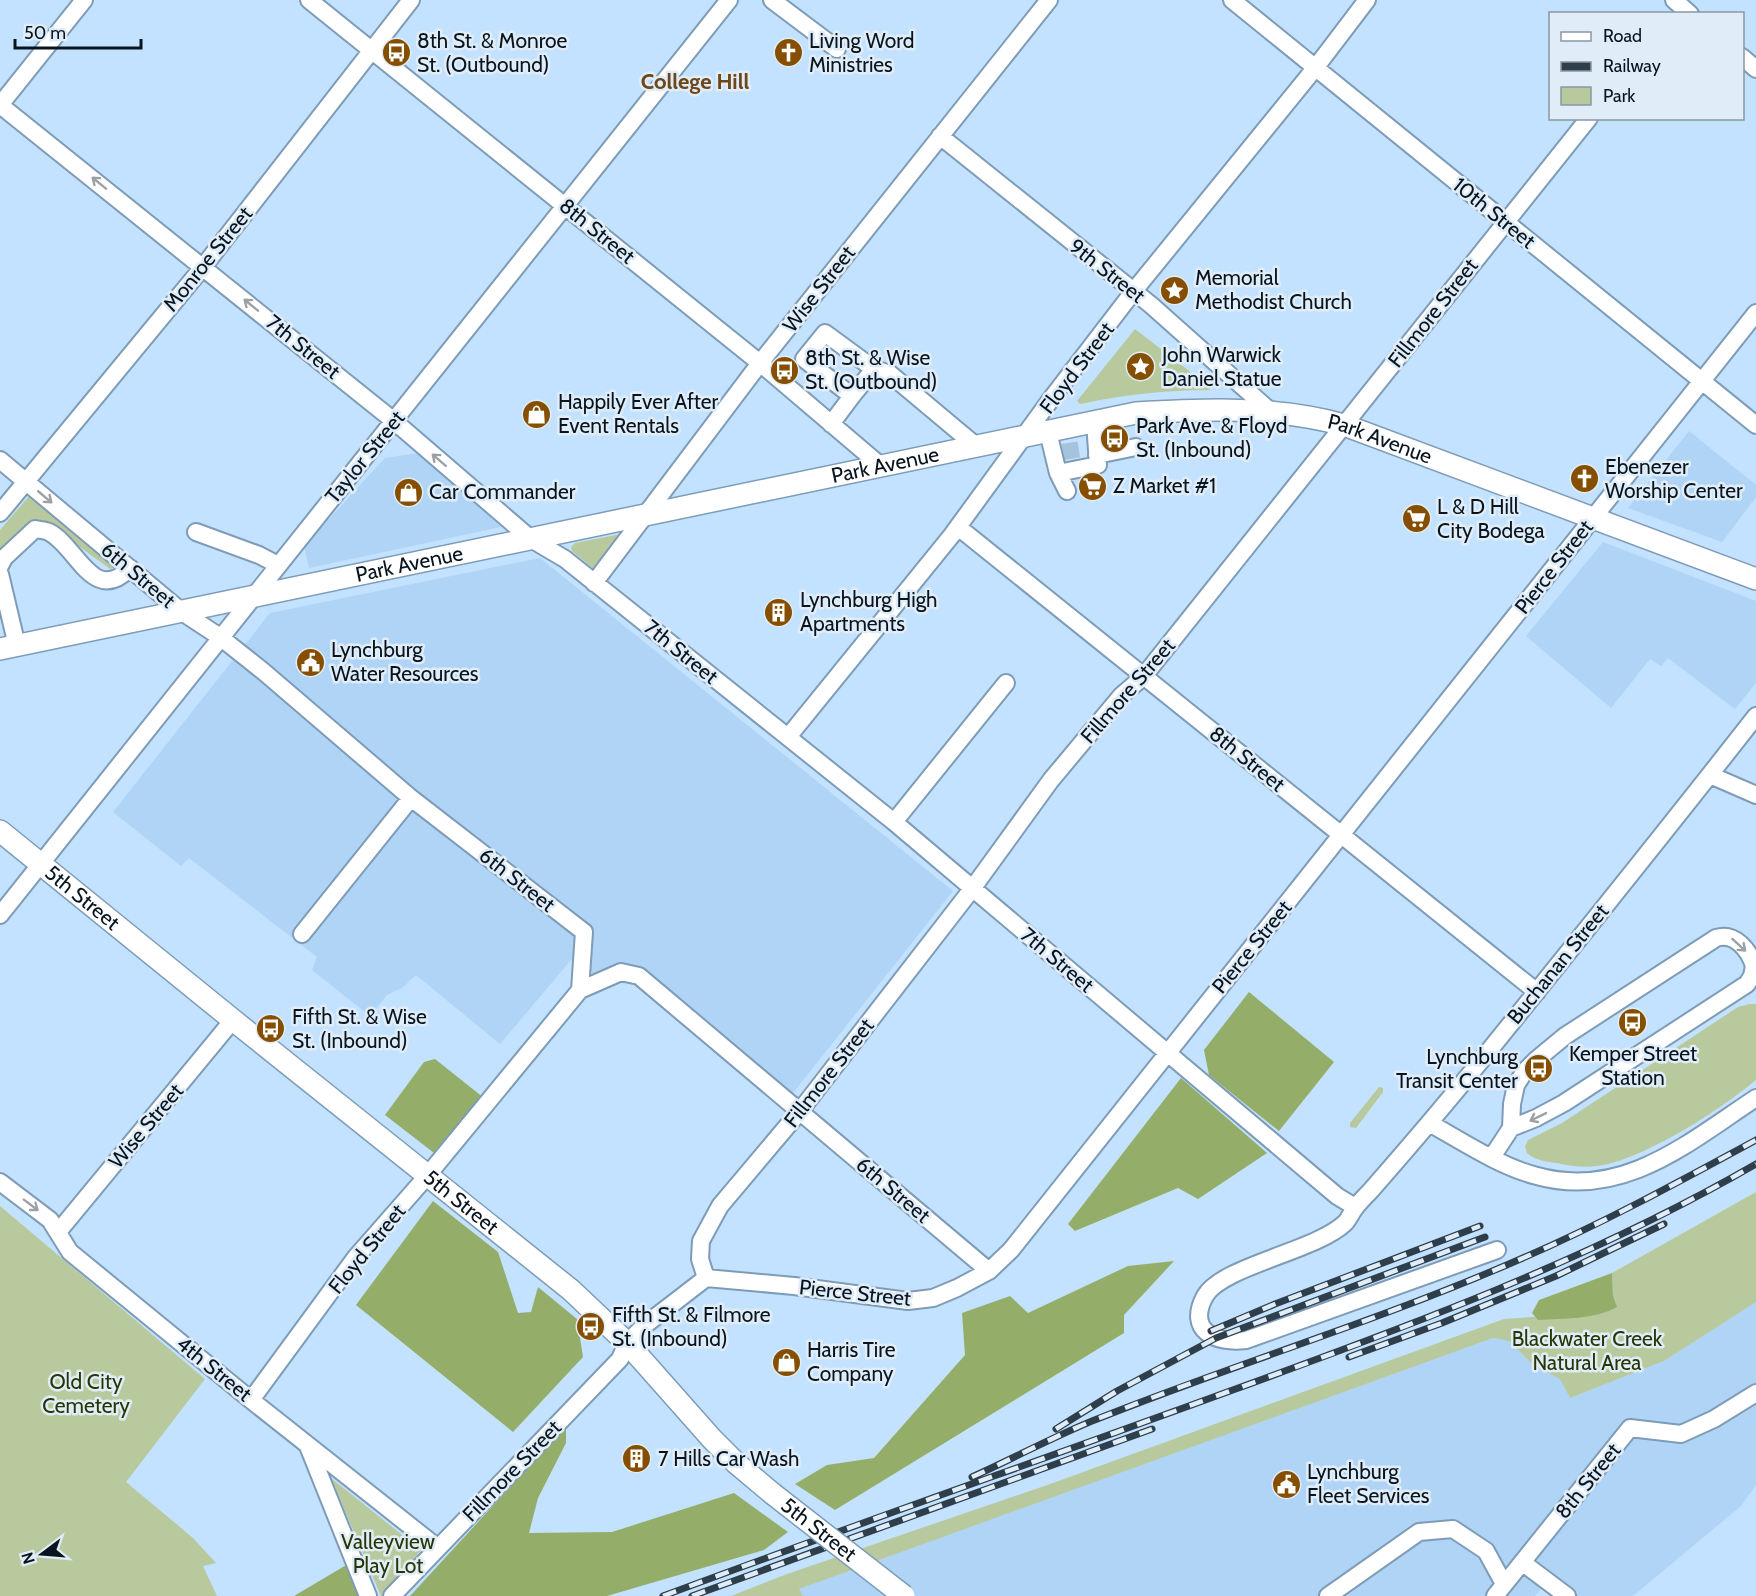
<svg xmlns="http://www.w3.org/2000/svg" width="1756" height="1596" viewBox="0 0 1756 1596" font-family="Cabin,sans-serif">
	<rect width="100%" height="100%" fill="#c2e2ff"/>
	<!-- built -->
	<path fill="#afd4f6" d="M1689 431 1756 485V497L1722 542 1628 508Z
		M419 453 501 527 309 568 304 546 385 458Z
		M1603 542 1756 601V683L1735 709 1668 658 1661 666 1650 659 1611 708 1526 636Z
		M540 558 953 891 793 1093 638 969 594 974 571 960 500 1044 416 975 402 988 387 995 370 1016 312 970 317 957 189 858 181 866 113 812 270 613Z
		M1756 1302V1485L1741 1506 1633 1596H1561L1541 1589 1535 1596H803L798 1589 1493 1338 1509 1341 1532 1364 1561 1379 1570 1398 1664 1361Z"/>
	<!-- green -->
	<path fill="#b8ca9d" d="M1135 329 1210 387V390C1165 390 1123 395 1080 404L1077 401Z
		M30 495 115 567 110 569 50 525 0 559V530Z
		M616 535H621L594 569 572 551 571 547 575 543Z
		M1749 1004H1756V1080C1720 1110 1645 1159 1598 1166 1585 1168 1570 1166 1557 1163 1546 1162 1535 1160 1527 1153L1525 1146 1528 1140 1562 1123 1738 1007Z
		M1379 1087 1383 1088V1092L1356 1128 1350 1127V1123Z
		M1756 1192V1302L1664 1361 1570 1398 1560 1379 1532 1364 1509 1341 1493 1338 799 1589 803 1596H731L787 1574 1053 1483 1504 1319 1562 1315 1613 1296 1612 1273Z
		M0 1206 205 1379 126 1482 193 1538 216 1563 203 1566 217 1596H0Z
		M331 1478 421 1550 385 1596H381Z"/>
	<!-- forest -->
	<path fill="#94ae6a" d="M1249 992 1334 1062 1279 1131 1209 1075 1204 1050Z
		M435 1059 484 1098 434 1153 385 1115 424 1062Z
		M1181 1078 1267 1153 1198 1199 1178 1188 1075 1231 1068 1224Z
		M433 1201 498 1252 518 1313 531 1312 538 1287 577 1319 583 1357 513 1432 356 1305Z
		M1174 1261 1124 1315V1333L835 1510 795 1484 827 1465 874 1458 965 1355 962 1313 1010 1296 1028 1313 1128 1266Z
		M1612 1273 1613 1296 1617 1307C1594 1320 1564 1318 1538 1320L1532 1313 1539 1300Z
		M566 1422V1443L538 1498 529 1533 612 1532 734 1493 788 1532 764 1550 607 1596H410L513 1484Z
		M348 1564 359 1596H294Z"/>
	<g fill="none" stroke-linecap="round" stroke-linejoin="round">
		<!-- minor-tunnel -->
		<path stroke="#a6c3dd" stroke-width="16" stroke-dasharray="16 8" stroke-linecap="butt" d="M1063 452 1081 449"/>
		<defs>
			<path id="minor" d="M309 0 760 363 881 466
				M772 0 837 49
				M1232 0 1756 425
				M1674 0 1690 14
				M1742 57 1756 69
				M0 105 394 421 531 539 565 559 894 822 1337 1196 1355 1207
				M0 105 84 0
				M940 136 1151 305 1270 411
				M852 396 874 369
				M831 424 852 396 804 359 825 333 874 369 890 374 976 446
				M1048 432 1058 473 1098 465 1095 422
				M1097 455 1136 447
				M0 460 182 612 220 637 264 672 411 798 584 932 580 990
				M1058 473 1067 491
				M0 513 203 267 411 0
				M958 527 1537 992
				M196 532 259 555 278 565
				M0 566 4 558 35 529C39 530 45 530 49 532 77 546 93 606 130 568
				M0 574 17 646
				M594 583 760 363 1049 0
				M788 737 952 535 1054 395 1133 292 1316 67 1367 0
				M1710 775 1756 795
				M894 822 1006 683
				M0 915 729 0
				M302 934 411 798
				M1431 1124C1463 1142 1501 1167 1537 1176 1623 1200 1689 1142 1756 1098
				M1492 1157 1511 1128 1512 1104 1516 1085 1525 1071 1536 1060 1565 1036 1716 938C1735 932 1749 950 1754 966L1752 976 1747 984 1564 1103 1536 1118 1511 1128
				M0 1182 50 1220 70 1252 251 1400 438 1548
				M58 1232 233 1020
				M1497 1250 1246 1340C1216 1344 1186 1331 1205 1296 1222 1266 1316 1251 1345 1223 1349 1219 1351 1213 1355 1208 1360 1201 1367 1195 1373 1188 1415 1140 1456 1092 1496 1042 1583 934 1670 826 1756 716
				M706 1278 700 1259 701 1241 720 1206 800 1111 972 889 1051 780 1122 695 1143 677 1589 118
				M251 1400 356 1257 427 1176 580 990 621 972 639 976 989 1271
				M308 1446 368 1596
				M1523 1563 1567 1596
				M392 1596 620 1359 627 1343 645 1325 706 1278 794 1286 908 1301 933 1298 957 1288 989 1271 1011 1250 1756 313
				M1328 1596 1419 1532 1453 1529 1486 1551 1504 1584
				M1495 1596 1630 1428 1681 1434 1714 1419 1756 1393"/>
			<g id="major">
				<path id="s1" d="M0 649 1136 413C1206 409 1275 406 1344 425L1756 579"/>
				<path id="s2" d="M0 831 233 1020 571 1290 627 1343 712 1439 736 1463 773 1494"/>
			</g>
		</defs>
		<!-- minor casing -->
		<use href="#minor" stroke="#7e9cb7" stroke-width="20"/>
		<!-- major casing -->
		<use href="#major" stroke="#7e9cb7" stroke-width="24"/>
		<!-- minor -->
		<use href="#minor" stroke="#fff" stroke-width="16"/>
		<!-- major -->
		<use href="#major" stroke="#fff" stroke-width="21"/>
		<defs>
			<path id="rail" d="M1211 1331 1275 1304 1480 1226
				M1349 1357 1442 1323 1556 1276 1664 1224
				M1056 1429 1117 1391 1216 1338 1485 1237
				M972 1477C1012 1459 1051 1438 1092 1421 1229 1366 1372 1323 1509 1264 1594 1228 1675 1184 1756 1140
				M663 1596C851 1526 1041 1460 1230 1391 1409 1326 1590 1260 1756 1164
				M692 1596 1152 1429"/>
		</defs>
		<!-- rail casing -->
		<use href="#rail" stroke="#2e3e4b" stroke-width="7"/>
		<!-- rail -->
		<use href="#rail" stroke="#e0edf8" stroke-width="4.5" stroke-dasharray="14" stroke-linecap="butt"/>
		<defs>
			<g id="major-bridge">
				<path id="s3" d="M773 1494 904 1596"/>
			</g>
		</defs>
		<!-- major-bridge casing -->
		<use href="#major-bridge" stroke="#7e9cb7" stroke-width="24" stroke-linecap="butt"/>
		<!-- major-bridge -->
		<use href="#major-bridge" stroke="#fff" stroke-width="21"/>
	</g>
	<!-- one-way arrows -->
	<defs><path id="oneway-shaft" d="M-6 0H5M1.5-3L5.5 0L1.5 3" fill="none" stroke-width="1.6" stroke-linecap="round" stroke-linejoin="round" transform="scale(1.5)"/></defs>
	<g stroke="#9da1a5">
		<use href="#oneway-shaft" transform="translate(99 183) rotate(-141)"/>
		<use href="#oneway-shaft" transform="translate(251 305) rotate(-141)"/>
		<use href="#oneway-shaft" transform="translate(439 460) rotate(-139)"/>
		<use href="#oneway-shaft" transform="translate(45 497) rotate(40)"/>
		<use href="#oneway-shaft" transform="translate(1739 945) rotate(42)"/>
		<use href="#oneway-shaft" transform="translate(1538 1117) rotate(154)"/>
		<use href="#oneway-shaft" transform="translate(31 1205) rotate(37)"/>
	</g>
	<!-- icons -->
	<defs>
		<symbol id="bus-disc" viewBox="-11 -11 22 22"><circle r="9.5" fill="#864f00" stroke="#e0edf8"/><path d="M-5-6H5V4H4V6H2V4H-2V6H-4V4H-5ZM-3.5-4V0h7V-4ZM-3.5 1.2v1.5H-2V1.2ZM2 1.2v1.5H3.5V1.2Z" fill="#fff"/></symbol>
		<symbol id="church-disc" viewBox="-11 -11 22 22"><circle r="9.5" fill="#864f00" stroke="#e0edf8"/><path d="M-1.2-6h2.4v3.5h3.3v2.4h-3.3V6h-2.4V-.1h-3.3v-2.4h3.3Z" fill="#fff"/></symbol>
		<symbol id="sight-disc" viewBox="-11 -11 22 22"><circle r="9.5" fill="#864f00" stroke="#e0edf8"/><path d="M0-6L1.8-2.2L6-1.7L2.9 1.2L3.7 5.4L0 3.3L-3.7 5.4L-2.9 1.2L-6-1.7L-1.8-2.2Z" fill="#fff"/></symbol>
		<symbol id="shop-disc" viewBox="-11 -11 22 22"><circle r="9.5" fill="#864f00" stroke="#e0edf8"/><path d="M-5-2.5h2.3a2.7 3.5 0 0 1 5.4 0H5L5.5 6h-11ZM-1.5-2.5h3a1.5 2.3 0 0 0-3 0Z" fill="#fff"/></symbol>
		<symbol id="supermarket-disc" viewBox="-11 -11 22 22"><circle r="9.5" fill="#864f00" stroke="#e0edf8"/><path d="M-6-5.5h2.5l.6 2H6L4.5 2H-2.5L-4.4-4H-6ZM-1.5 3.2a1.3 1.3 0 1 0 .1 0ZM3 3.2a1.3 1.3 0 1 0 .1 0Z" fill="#fff"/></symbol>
		<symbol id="building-disc" viewBox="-11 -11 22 22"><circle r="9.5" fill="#864f00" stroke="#e0edf8"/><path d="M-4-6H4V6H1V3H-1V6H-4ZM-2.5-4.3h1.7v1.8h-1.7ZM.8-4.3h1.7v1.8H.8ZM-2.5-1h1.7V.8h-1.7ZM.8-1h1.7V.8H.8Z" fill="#fff"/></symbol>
		<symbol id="civic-disc" viewBox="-11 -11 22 22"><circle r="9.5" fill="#864f00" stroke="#e0edf8"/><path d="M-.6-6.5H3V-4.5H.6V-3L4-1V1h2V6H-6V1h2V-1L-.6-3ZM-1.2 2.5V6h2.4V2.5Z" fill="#fff"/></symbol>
	</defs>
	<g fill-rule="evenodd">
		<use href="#bus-disc" x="380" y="36" width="33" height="33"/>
		<use href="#church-disc" x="772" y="36" width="33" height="33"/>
		<use href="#sight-disc" x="1158" y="274" width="33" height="33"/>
		<use href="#sight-disc" x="1124" y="350" width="33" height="33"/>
		<use href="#bus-disc" x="768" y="354" width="33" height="33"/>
		<use href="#shop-disc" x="520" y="398" width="33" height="33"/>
		<use href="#bus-disc" x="1098" y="422" width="33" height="33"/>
		<use href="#church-disc" x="1568" y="462" width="33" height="33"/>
		<use href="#supermarket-disc" x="1076" y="470" width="33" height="33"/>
		<use href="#shop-disc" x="392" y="476" width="33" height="33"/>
		<use href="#supermarket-disc" x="1400" y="502" width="33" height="33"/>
		<use href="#building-disc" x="762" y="596" width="33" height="33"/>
		<use href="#civic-disc" x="294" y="646" width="33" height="33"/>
		<use href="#bus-disc" x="1616" y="1006" width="33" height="33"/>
		<use href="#bus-disc" x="254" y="1012" width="33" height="33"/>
		<use href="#bus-disc" x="1522" y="1052" width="33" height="33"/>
		<use href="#bus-disc" x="574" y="1310" width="33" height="33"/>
		<use href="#shop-disc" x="770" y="1346" width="33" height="33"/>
		<use href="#building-disc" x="620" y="1442" width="33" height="33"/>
		<use href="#civic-disc" x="1270" y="1468" width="33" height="33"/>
	</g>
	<g text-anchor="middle" stroke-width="5" stroke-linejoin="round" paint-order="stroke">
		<!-- poi labels -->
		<g font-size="21" fill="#09151e" stroke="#e0edf8" text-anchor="start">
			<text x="417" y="48">8th St. &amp; Monroe<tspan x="417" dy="24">St. (Outbound)</tspan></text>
			<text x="809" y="48">Living Word<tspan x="809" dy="24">Ministries</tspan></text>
			<text x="1195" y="285">Memorial<tspan x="1195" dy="24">Methodist Church</tspan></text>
			<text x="1162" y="362">John Warwick<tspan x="1162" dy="24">Daniel Statue</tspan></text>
			<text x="805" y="365">8th St. &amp; Wise<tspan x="805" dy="24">St. (Outbound)</tspan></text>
			<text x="558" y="409">Happily Ever After<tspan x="558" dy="24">Event Rentals</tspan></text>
			<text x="1136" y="433">Park Ave. &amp; Floyd<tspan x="1136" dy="24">St. (Inbound)</tspan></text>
			<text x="1605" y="474">Ebenezer<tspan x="1605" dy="24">Worship Center</tspan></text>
			<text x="1113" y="493">Z Market #1</text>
			<text x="429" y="499">Car Commander</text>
			<text x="1437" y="514">L &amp; D Hill<tspan x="1437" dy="24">City Bodega</tspan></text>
			<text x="800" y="607">Lynchburg High<tspan x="800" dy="24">Apartments</tspan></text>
			<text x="331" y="657">Lynchburg<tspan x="331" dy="24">Water Resources</tspan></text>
			<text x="292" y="1024">Fifth St. &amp; Wise<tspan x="292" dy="24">St. (Inbound)</tspan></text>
			<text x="1633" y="1061" text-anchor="middle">Kemper Street<tspan x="1633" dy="24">Station</tspan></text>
			<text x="1518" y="1064" text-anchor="end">Lynchburg<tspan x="1518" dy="24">Transit Center</tspan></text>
			<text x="612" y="1322">Fifth St. &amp; Filmore<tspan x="612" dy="24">St. (Inbound)</tspan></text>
			<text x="807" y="1357">Harris Tire<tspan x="807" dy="24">Company</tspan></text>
			<text x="658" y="1466">7 Hills Car Wash</text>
			<text x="1307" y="1479">Lynchburg<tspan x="1307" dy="24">Fleet Services</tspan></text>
		</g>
		<!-- street labels -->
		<g font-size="21" fill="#09151e" stroke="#e0edf8">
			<text transform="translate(1494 213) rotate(39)" y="7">10th Street</text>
			<text transform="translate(597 231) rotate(39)" y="7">8th Street</text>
			<text transform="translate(208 259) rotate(-51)" y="7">Monroe Street</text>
			<text transform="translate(1107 271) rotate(38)" y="7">9th Street</text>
			<text transform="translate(819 289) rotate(-52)" y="7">Wise Street</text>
			<text transform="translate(1433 313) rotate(-52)" y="7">Fillmore Street</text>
			<text transform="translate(303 347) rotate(39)" y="7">7th Street</text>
			<text transform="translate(1077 368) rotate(-53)" y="7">Floyd Street</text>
			<text dy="7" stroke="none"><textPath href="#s1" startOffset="1408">Park Avenue</textPath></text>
			<text transform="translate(365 457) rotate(-51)" y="7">Taylor Street</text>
			<text dy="7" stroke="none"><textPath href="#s1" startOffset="904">Park Avenue</textPath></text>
			<text dy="7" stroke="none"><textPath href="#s1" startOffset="418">Park Avenue</textPath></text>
			<text transform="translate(1554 567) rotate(-52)" y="7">Pierce Street</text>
			<text transform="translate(138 575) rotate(40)" y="7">6th Street</text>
			<text transform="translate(681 652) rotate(39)" y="7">7th Street</text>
			<text transform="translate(1128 691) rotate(-49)" y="7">Fillmore Street</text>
			<text transform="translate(1247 759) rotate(39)" y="7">8th Street</text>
			<text transform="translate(517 880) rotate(38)" y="7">6th Street</text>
			<text dy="7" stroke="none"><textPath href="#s2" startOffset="106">5th Street</textPath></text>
			<text transform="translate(1252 947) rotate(-51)" y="7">Pierce Street</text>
			<text transform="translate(1057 960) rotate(40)" y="7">7th Street</text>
			<text transform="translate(1558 964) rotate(-51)" y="7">Buchanan Street</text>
			<text transform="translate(829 1073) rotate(-52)" y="7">Fillmore Street</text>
			<text transform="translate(146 1126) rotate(-50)" y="7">Wise Street</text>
			<text transform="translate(893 1190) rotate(40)" y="7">6th Street</text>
			<text dy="7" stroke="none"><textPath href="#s2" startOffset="592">5th Street</textPath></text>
			<text transform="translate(367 1249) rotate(-51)" y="7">Floyd Street</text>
			<text transform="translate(855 1293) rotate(6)" y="7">Pierce Street</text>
			<text transform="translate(214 1369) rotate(39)" y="7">4th Street</text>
			<text transform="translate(512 1471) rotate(-46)" y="7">Fillmore Street</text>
			<text transform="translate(1588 1481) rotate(-51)" y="7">8th Street</text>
			<text dy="7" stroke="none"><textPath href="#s3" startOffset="58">5th Street</textPath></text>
		</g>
		<!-- park labels -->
		<g font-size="21" fill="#273602" stroke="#e0edf8">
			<text x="1587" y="1346">Blackwater Creek<tspan x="1587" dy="24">Natural Area</tspan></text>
			<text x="86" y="1389">Old City<tspan x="86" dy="24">Cemetery</tspan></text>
			<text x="388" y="1549">Valleyview<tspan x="388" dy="24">Play Lot</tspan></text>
		</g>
		<!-- neighbourhood labels -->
		<g font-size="22" font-weight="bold" fill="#6d4619" stroke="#e0edf8">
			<text x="695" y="89">College Hill</text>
		</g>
	</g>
	<!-- legend -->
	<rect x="1549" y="12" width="195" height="108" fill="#e0edf8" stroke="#8a97a1" stroke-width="1.5"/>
	<rect x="1561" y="32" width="30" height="9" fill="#ffffff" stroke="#8a97a1" stroke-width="1.5"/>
	<text x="1603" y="42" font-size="18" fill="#09151e">Road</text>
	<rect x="1561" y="62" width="30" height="9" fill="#2e3e4b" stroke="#8a97a1" stroke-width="1.5"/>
	<text x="1603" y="72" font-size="18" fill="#09151e">Railway</text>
	<rect x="1561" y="87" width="30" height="18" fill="#b8ca9d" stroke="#8a97a1" stroke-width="1.5"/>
	<text x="1603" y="102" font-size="18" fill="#09151e">Park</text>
	<!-- north arrow -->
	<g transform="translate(42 1554) rotate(254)" stroke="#e0edf8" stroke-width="4.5" paint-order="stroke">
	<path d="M0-4.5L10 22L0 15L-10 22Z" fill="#09151e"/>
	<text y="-9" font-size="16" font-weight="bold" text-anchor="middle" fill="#09151e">N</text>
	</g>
	<!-- scale -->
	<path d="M15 39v9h126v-9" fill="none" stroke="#09151e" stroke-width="3"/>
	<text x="24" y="39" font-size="18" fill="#09151e" stroke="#e0edf8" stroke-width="4.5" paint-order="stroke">50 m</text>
</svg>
